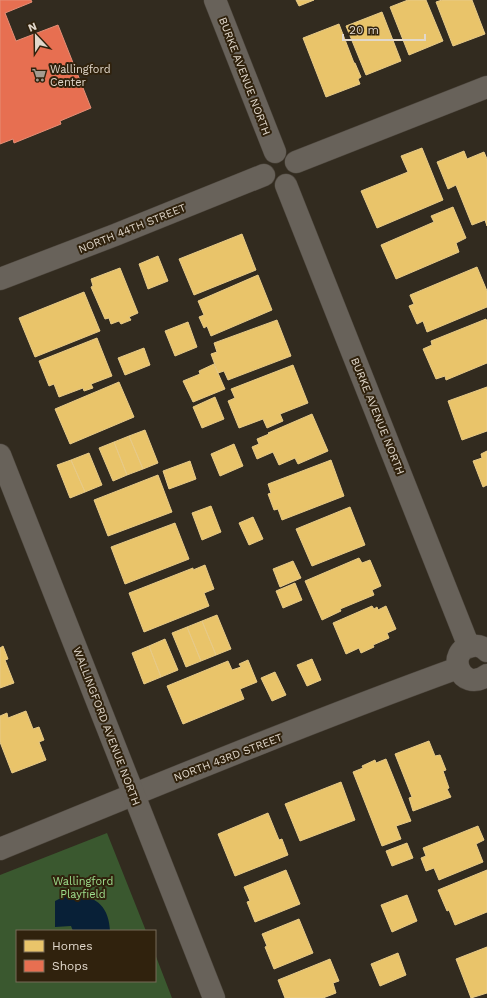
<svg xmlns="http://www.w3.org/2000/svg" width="487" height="998" viewBox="0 0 487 998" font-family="'Work Sans',sans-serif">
	<rect width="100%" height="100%" fill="#322b1f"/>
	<!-- green -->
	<path fill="#3a582f" d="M107 833 146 931H17V981H155V954L172 998H0V875Z"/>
	<!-- water -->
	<path fill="#082037" d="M75 894C98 897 109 908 110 931H73L71 926 55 927V901L65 896Z"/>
	<!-- homes -->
	<path fill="#e9c46a" stroke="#e7ca87" d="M296 0H314L299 6Z
		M408 0H426L443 41 409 55 390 7Z
		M442 0H472L485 34 453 46 436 2Z
		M382 12 401 61 366 75 346 26Z
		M339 24 354 63H355L361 77 358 79 360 84 326 97 303 38Z
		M422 148 443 200 377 228 361 191 408 172 401 156Z
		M464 151 467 159 484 152 487 159V226L485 220 472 225 456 185 448 189 437 162Z
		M453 207 466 238 456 243 459 252 396 279 381 245 434 222 431 216Z
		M242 234 256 270 194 295 179 259Z
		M158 256 168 281 148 289 139 264Z
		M477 267 487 291V307L427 332 423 321 417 324 409 306 414 304 410 295Z
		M120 268 138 313 129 317 131 320 121 324 119 321 111 324 109 318 105 319 91 287 93 286 91 279Z
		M258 275 272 310 211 336 207 326 204 328 199 317 204 315 198 301Z
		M84 292 100 331 35 357 19 318Z
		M486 319 487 322V363L446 380 445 376 436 379 423 349 432 345 431 341Z
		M277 320 291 356 228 380 224 371 218 373 211 354 217 352 214 343Z
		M188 322 197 347 175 356 165 331Z
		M97 338 112 376 91 384 93 388 84 391 83 388 59 397 54 384 49 386 39 361Z
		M144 348 150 365 125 375 118 358Z
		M214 364 225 389 193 402 183 381 200 374 199 371Z
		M293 365 308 403 280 414 283 421 267 428 263 419 239 428 228 401 235 398 231 389Z
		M119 382 134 417 70 444 55 409Z
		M487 387V431L462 440 448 401Z
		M215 397 224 419 202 428 193 407Z
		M312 414 328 451 298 464 295 458 279 465 273 452 257 459 252 447 259 444 257 439 269 434 268 433Z
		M145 430 158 463 143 469 129 436Z
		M129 436 143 469 127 475 114 442Z
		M114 442 127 475 113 481 99 448Z
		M234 444 243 466 220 476 211 454Z
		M487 451V485L483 487 473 461 482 458 481 454Z
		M89 453 102 485 85 492 71 460Z
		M71 460 85 492 70 498 57 465Z
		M331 460 344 496 282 520 278 509 274 510 268 494 271 493 268 484Z
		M190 461 196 479 169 489 163 471Z
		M158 475 172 512 108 536 94 500Z
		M211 506 221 532 202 540 192 513Z
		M350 507 365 545 312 566 296 529Z
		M253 517 263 539 249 545 239 523Z
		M175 523 189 559 125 584 111 547Z
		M359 558 362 563 370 560 381 586 372 590 374 595 340 609 341 611 322 620 305 581Z
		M293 561 301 578 280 587 273 569Z
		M205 565 214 589 204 593 209 606 144 632 129 593 193 568V570Z
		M295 583 302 600 283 608 276 591Z
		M372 606 374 609 377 607 378 610 386 606 396 629 387 633 389 638 373 645 374 647 361 653 359 648 346 654 333 623Z
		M217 615 231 649 216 655 202 621Z
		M202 621 216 655 201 661 187 627Z
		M187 627 201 661 186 667 172 633Z
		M165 639 178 670 161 677 149 646Z
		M3 646 8 659 5 660 14 683 0 688V648Z
		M149 646 161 677 144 684 132 653Z
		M312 659 321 680 307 686 297 665Z
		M248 660 257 682 240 689 244 699 183 724 167 686 228 661 232 670 241 667 239 664Z
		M275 672 286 695 272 701 261 678Z
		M26 711 33 729 39 727 44 740 39 742 46 760 12 773 0 742V716L7 713 8 718Z
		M429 741 435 756 440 755 446 770 443 771 449 788 447 789 451 797 413 811 409 798 412 797 395 754Z
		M386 759 411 821 396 826 401 839 382 846 353 772 363 768 362 766 375 760 376 763Z
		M341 782 355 820 300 841 285 804Z
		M268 813 279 840 282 839 288 855 235 876 218 834Z
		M478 826 484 840 476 844 483 862 439 880 434 868 426 871 421 858 426 856 423 848Z
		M407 843 413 858 392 866 386 851Z
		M286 870 300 904 255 922 247 902 250 901 244 887Z
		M487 870V912L455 925 449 910 447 911 438 890Z
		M407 895 417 921 392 932 381 905Z
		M299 919 313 953 274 969 265 947 267 946 262 934Z
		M487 947V993L471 998 456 959Z
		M398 953 406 975 380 986 371 964Z
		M330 959 339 981 333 983 336 993 323 998H285L278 980Z"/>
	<!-- shops -->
	<path fill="#e76f51" stroke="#e58e76" d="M0 0H31L32 2 5 13 16 41 58 25 91 108 60 121 61 124 14 143 13 139 0 144Z"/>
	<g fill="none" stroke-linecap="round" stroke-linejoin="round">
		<defs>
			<path id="minor" d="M215 0 275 152
				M296 162 487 87
				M286 185 469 647
				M0 279 115 235 264 175
				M487 651C483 647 478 645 473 646 444 649 460 695 487 675
				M0 849C152 787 304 724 458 668"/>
			<path id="tertiary" d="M0 455 214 998"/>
		</defs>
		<!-- minor casing -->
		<use href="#minor" stroke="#4d463d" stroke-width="23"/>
		<!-- tertiary casing -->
		<use href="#tertiary" stroke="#4d463d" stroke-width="23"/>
		<!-- minor -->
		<use href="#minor" stroke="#68625a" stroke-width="22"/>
		<!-- tertiary -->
		<use href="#tertiary" stroke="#68625a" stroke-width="22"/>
	</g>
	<!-- icons -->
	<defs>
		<symbol id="supermarket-bare" viewBox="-9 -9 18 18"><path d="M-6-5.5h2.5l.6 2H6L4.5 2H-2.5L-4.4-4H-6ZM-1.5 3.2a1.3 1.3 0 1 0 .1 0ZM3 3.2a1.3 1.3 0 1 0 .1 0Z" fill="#a49b8f" stroke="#30220d" stroke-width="2.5" paint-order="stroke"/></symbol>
	</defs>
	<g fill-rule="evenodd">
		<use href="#supermarket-bare" x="29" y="65" width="20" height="20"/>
	</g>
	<g text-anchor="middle" stroke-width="4" stroke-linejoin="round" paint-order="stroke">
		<!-- poi labels -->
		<g font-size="11" fill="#e1d8cc" stroke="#30220d" text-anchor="start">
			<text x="50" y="73">Wallingford<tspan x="50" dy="13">Center</tspan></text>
		</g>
		<!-- street labels -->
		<g font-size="11" fill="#e1d8cc" stroke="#30220d">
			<text transform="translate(245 76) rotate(69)" y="4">BURKE AVENUE NORTH</text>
			<text transform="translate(132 228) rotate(-22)" y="4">NORTH 44TH STREET</text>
			<text transform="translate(378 416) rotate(68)" y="4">BURKE AVENUE NORTH</text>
			<text transform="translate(107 726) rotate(69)" y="4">WALLINGFORD AVENUE NORTH</text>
			<text transform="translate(228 757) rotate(-21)" y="4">NORTH 43RD STREET</text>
		</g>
		<!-- park labels -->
		<g font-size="11" fill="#9fe08e" stroke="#30220d">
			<text x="83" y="885">Wallingford<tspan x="83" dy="13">Playfield</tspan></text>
		</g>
	</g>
	<!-- legend -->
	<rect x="16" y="930" width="140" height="52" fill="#30220d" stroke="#776b59"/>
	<rect x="24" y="940" width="20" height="12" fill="#e9c46a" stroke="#776b59"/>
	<text x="52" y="950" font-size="12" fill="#e1d8cc">Homes</text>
	<rect x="24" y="960" width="20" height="12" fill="#e76f51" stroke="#776b59"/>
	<text x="52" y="970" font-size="12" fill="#e1d8cc">Shops</text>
	<!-- north arrow -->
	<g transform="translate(36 36) rotate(338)" stroke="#30220d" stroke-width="3" paint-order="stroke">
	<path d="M0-3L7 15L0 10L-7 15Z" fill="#e1d8cc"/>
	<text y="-6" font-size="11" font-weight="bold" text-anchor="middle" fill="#e1d8cc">N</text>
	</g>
	<!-- scale -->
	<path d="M343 34v6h82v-6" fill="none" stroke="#e1d8cc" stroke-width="2"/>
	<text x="349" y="34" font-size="12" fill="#e1d8cc" stroke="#30220d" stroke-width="3" paint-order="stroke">20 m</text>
</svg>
